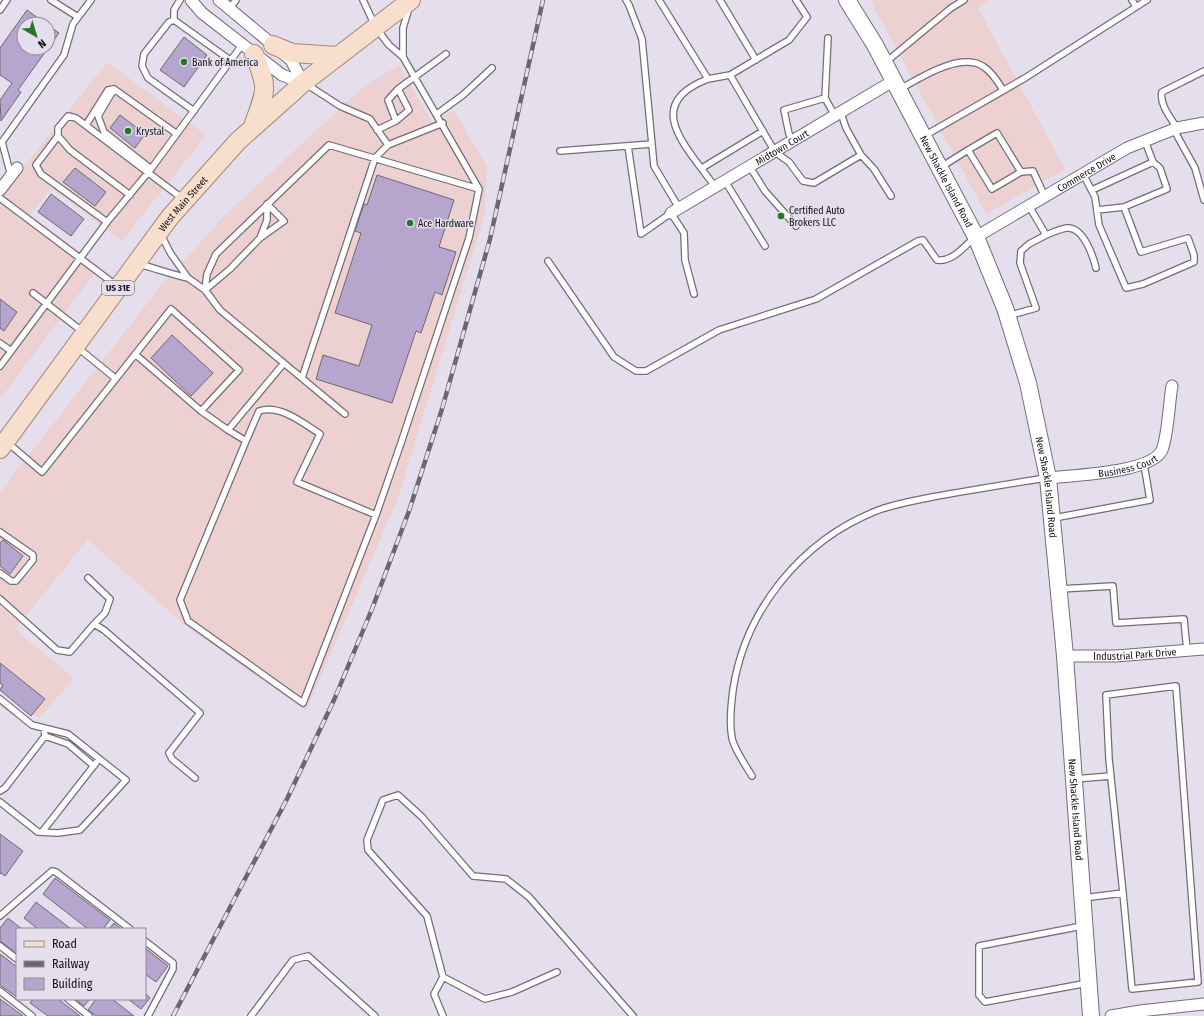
<svg xmlns="http://www.w3.org/2000/svg" width="1204" height="1016" viewBox="0 0 1204 1016" font-family="'Fira Sans Condensed',sans-serif">
	<rect width="100%" height="100%" fill="#e5dfed"/>
	<!-- commercial -->
	<path fill="#ecd1d0" d="M870 0H990L978 8 1065 169 986 214Z
		M107 62 206 135 122 241 51 188 30 215 100 266 0 399V197Z
		M399 65 432 122 454 110 487 166 485 214 397 501 306 711 186 626 88 540 15 629 74 678 39 719 0 687V492L160 287 225 215 362 88Z"/>
	<!-- building -->
	<path fill="#b6a6cd" stroke="#6d6873" d="M27 10 46 24H24V48H48L18 90 21 92 1 121 0 100 12 83 0 75V48Z
		M48 25 59 33 48 48Z
		M184 37 207 55 184 87 160 70Z
		M120 115 145 134 135 148 110 128Z
		M75 168 106 192 95 206 63 182Z
		M377 175 454 200 439 247 456 252 442 295 435 292 421 333 416 331 392 403 316 379 323 355 359 366 372 325 335 313 361 233 355 231 364 204 367 205Z
		M51 194 84 219 71 236 38 212Z
		M0 299 17 312 4 331 0 328Z
		M172 335 213 373 191 396 151 358Z
		M3 540 23 556 10 574 0 566V543Z
		M0 663 45 699 31 716 0 690 3 685 0 683Z
		M0 834 23 851 5 876 1 873 0 874Z
		M55 878 110 920 103 929H88L43 894Z
		M36 902 71 929H38L24 918Z
		M8 918 22 929H17V954L0 941V928Z
		M114 923 121 929H109Z
		M145 948 168 966 156 982 145 974Z
		M0 954 17 967V997L0 985Z
		M145 993 150 998 141 1009 128 999H145Z
		M0 999 23 1016H0Z
		M33 999H58L80 1016H48L30 1003Z
		M75 999H90L84 1006Z
		M96 999H112L134 1016H96L88 1010Z"/>
	<g fill="none" stroke-linecap="round" stroke-linejoin="round">
		<defs>
			<path id="service" d="M51 0 78 17
				M626 0 629 5 642 39 654 166 679 208
				M659 0 708 79 730 75 789 40 807 17 796 0
				M720 0 756 60
				M1132 0 1136 7
				M230 8 236 0
				M0 10 7 0
				M174 20V10L180 0
				M828 38 825 98 835 116
				M403 57V28L409 8
				M886 62 951 8 964 0
				M730 75 775 152 789 162 803 181 814 183 861 155 874 169 891 196
				M708 79C639 105 690 150 715 187
				M306 84 340 106 370 119 388 145 443 123
				M114 89 98 116 104 132 151 169
				M900 89C920 78 961 51 984 67 992 72 998 82 1003 90
				M194 111 148 78 142 66 144 54 169 22 174 20 230 60
				M841 113 846 128 861 155
				M437 114 463 95 492 68
				M396 121 388 100 398 89 446 54
				M86 125 108 90 114 89 177 134
				M1177 128C1171 118 1159 104 1162 92L1204 71
				M377 130 396 121 409 110 398 89
				M1174 130 1195 168 1204 200
				M58 136 36 165 41 174 107 222
				M924 136 1025 78 1147 0
				M793 141 789 134 784 110 825 98
				M628 146 641 234 671 213 684 233 685 260 694 294
				M968 150 997 133 1021 172
				M560 151 652 144
				M750 167 765 191 796 226
				M941 167 968 150 992 189 1021 172 1033 171 1045 197
				M702 168 763 131
				M1083 174 1095 197 1099 225 1126 288 1143 284 1194 262V255L1188 238 1141 252 1124 207 1167 189 1160 168 1153 162 1145 141
				M11 176 2 142 64 55 73 24 91 0
				M725 181 765 246
				M1092 190 1153 162
				M130 195 70 150 58 136V128L68 116 76 118 183 199
				M0 198 117 286
				M1097 210 1124 207
				M161 235 171 254 188 278 205 290 220 310 345 414
				M1046 235C1052 233 1063 227 1069 228 1084 229 1093 256 1096 268
				M260 238 267 220V204
				M548 261 614 357 636 371H646L719 330 816 299 918 241 923 240 937 260C952 262 964 247 974 238
				M138 264C155 268 170 274 188 278
				M205 290 207 274 216 254 329 145 479 189
				M205 290 230 269 260 238 284 221 267 204
				M33 293 83 332
				M1008 316 1036 308 1020 263 1021 251 1029 244 1046 235 1029 206
				M0 343 11 351
				M77 347 115 378
				M135 354 201 411
				M284 363 228 430 246 441 180 600 188 621 303 703 376 515
				M0 366 107 222 151 169 242 45
				M302 378 375 158 388 145
				M246 441 259 411C280 404 303 423 320 434L297 482 376 515 401 443 469 238 479 189 403 57 389 45 376 28 363 0
				M8 443 42 472 171 309 239 370 201 411 228 430
				M1054 518 1150 500 1144 464
				M0 532 33 555V560L16 581H11L0 573
				M88 578 110 599 105 613 94 624
				M1060 589 1113 586 1116 623 1184 619 1187 651
				M0 599 57 650 70 652 94 624 104 630 200 713 169 753 172 759 195 778
				M0 699 32 725 68 734 126 780 80 830 58 833 38 832 0 802
				M45 736 68 744 94 766
				M752 776C746 766 734 749 732 738 729 723 731 705 733 690 745 610 801 541 876 511 894 504 913 501 932 497 970 490 1008 484 1046 478
				M1074 779 1111 776
				M0 791 5 788 45 736 44 729
				M42 832 99 759
				M1083 898 1123 893 1132 989 1198 982 1176 686 1106 695 1109 759 1123 893
				M0 916 52 871 56 872 130 929
				M1082 926 979 946V995L985 1002 1088 983
				M145 941 173 963V969L148 1016
				M0 946 17 959
				M443 977 427 916 368 850 367 840 383 800 398 795 422 817 473 876 506 879 529 897 633 1016
				M0 991 32 1016
				M68 999 89 1016
				M251 1016 293 960 308 956 375 1016
				M443 1016 434 994 443 977 485 999 512 992 557 972"/>
			<g id="minor">
				<path d="M191 0 202 13 282 75 303 83"/>
				<path d="M219 0 291 60 303 83"/>
				<path d="M0 190 17 168"/>
				<path id="s1" d="M671 213 893 81"/>
				<path id="s2" d="M976 237 1127 148 1177 128 1204 123"/>
				<path id="s3" d="M1048 478C1072 475 1152 473 1162 450 1168 436 1169 402 1172 386"/>
				<path id="s4" d="M1065 656H1116L1204 649"/>
				<path d="M1111 1016 1140 1011 1204 1004"/>
			</g>
			<g id="secondary">
				<path id="s5" d="M847 0 875 45 976 237 1005 308 1028 383 1048 478 1065 656 1091 1016"/>
			</g>
			<g id="primary">
				<path d="M273 45 292 53 338 56"/>
				<path d="M254 54C268 87 267 89 254 123"/>
				<path id="s6" d="M0 449 170 217 238 141 303 83 411 0"/>
			</g>
		</defs>
		<!-- service casing -->
		<use href="#service" stroke="#726d79" stroke-width="8"/>
		<!-- minor casing -->
		<use href="#minor" stroke="#726d79" stroke-width="13"/>
		<!-- secondary casing -->
		<use href="#secondary" stroke="#726d79" stroke-width="18"/>
		<!-- primary casing -->
		<use href="#primary" stroke="#a58877" stroke-width="20"/>
		<!-- service -->
		<use href="#service" stroke="#fff" stroke-width="5.5"/>
		<!-- minor -->
		<use href="#minor" stroke="#fff" stroke-width="11"/>
		<!-- secondary -->
		<use href="#secondary" stroke="#fff" stroke-width="16"/>
		<!-- primary -->
		<use href="#primary" stroke="#f8decd" stroke-width="18"/>
		<defs>
			<path id="rail" d="M173 1016 287 799 334 700 372 609 409 511 442 409 490 239 543 0"/>
		</defs>
		<!-- rail casing -->
		<use href="#rail" stroke="#6a676f" stroke-width="4.5"/>
		<!-- rail -->
		<use href="#rail" stroke="#e5dfed" stroke-width="3" stroke-dasharray="9" stroke-linecap="butt"/>
	</g>
	<!-- markers -->
	<g fill="#257722" stroke="#e5dfed" stroke-width="1.5">
		<circle cx="184" cy="62" r="4"/>
		<circle cx="128" cy="131" r="4"/>
		<circle cx="781" cy="216" r="4"/>
		<circle cx="410" cy="223" r="4"/>
	</g>
	<g text-anchor="middle" stroke-width="3" stroke-linejoin="round" paint-order="stroke">
		<!-- shield labels -->
		<rect fill="#e5dfed" stroke="#514e55" stroke-width="1" x="102" y="281" width="32" height="14" rx="3"/>
		<g font-size="9" font-weight="bold" fill="#111014">
			<text x="118" y="291">US 31E</text>
		</g>
		<!-- poi labels -->
		<g font-size="10" fill="#111014" stroke="#e5dfed" text-anchor="start">
			<text x="192" y="66">Bank of America</text>
			<text x="136" y="135">Krystal</text>
			<text x="789" y="214">Certified Auto<tspan x="789" dy="12">Brokers LLC</tspan></text>
			<text x="418" y="227">Ace Hardware</text>
		</g>
		<!-- street labels -->
		<g font-size="10" fill="#111014" stroke="#e5dfed">
			<text dy="4" stroke="none"><textPath href="#s1" startOffset="129">Midtown Court</textPath></text>
			<text dy="4" stroke="none"><textPath href="#s2" startOffset="128">Commerce Drive</textPath></text>
			<text dy="4" stroke="none"><textPath href="#s5" startOffset="207">New Shackle Island Road</textPath></text>
			<text dy="4" stroke="none"><textPath href="#s6" startOffset="306">West Main Street</textPath></text>
			<text dy="4" stroke="none"><textPath href="#s3" startOffset="81">Business Court</textPath></text>
			<text dy="4" stroke="none"><textPath href="#s5" startOffset="531">New Shackle Island Road</textPath></text>
			<text dy="4" stroke="none"><textPath href="#s4" startOffset="70">Industrial Park Drive</textPath></text>
			<text dy="4" stroke="none"><textPath href="#s5" startOffset="855">New Shackle Island Road</textPath></text>
		</g>
	</g>
	<!-- legend -->
	<rect x="16" y="928" width="130" height="72" fill="#e5dfed" stroke="#908c96"/>
	<rect x="24" y="941" width="20" height="6" fill="#f8decd" stroke="#908c96"/>
	<text x="52" y="948" font-size="12" fill="#111014">Road</text>
	<rect x="24" y="961" width="20" height="6" fill="#6a676f" stroke="#908c96"/>
	<text x="52" y="968" font-size="12" fill="#111014">Railway</text>
	<rect x="24" y="978" width="20" height="12" fill="#b6a6cd" stroke="#908c96"/>
	<text x="52" y="988" font-size="12" fill="#111014">Building</text>
	<!-- north arrow -->
	<g transform="translate(36 36) rotate(142)"><circle r="19" fill="#e5dfed" stroke="#908c96"/>
	<path d="M0-3L7 15L0 10L-7 15Z" fill="#257722"/>
	<text y="-6" font-size="11" font-weight="bold" text-anchor="middle" fill="#111014">N</text>
	</g>
</svg>
